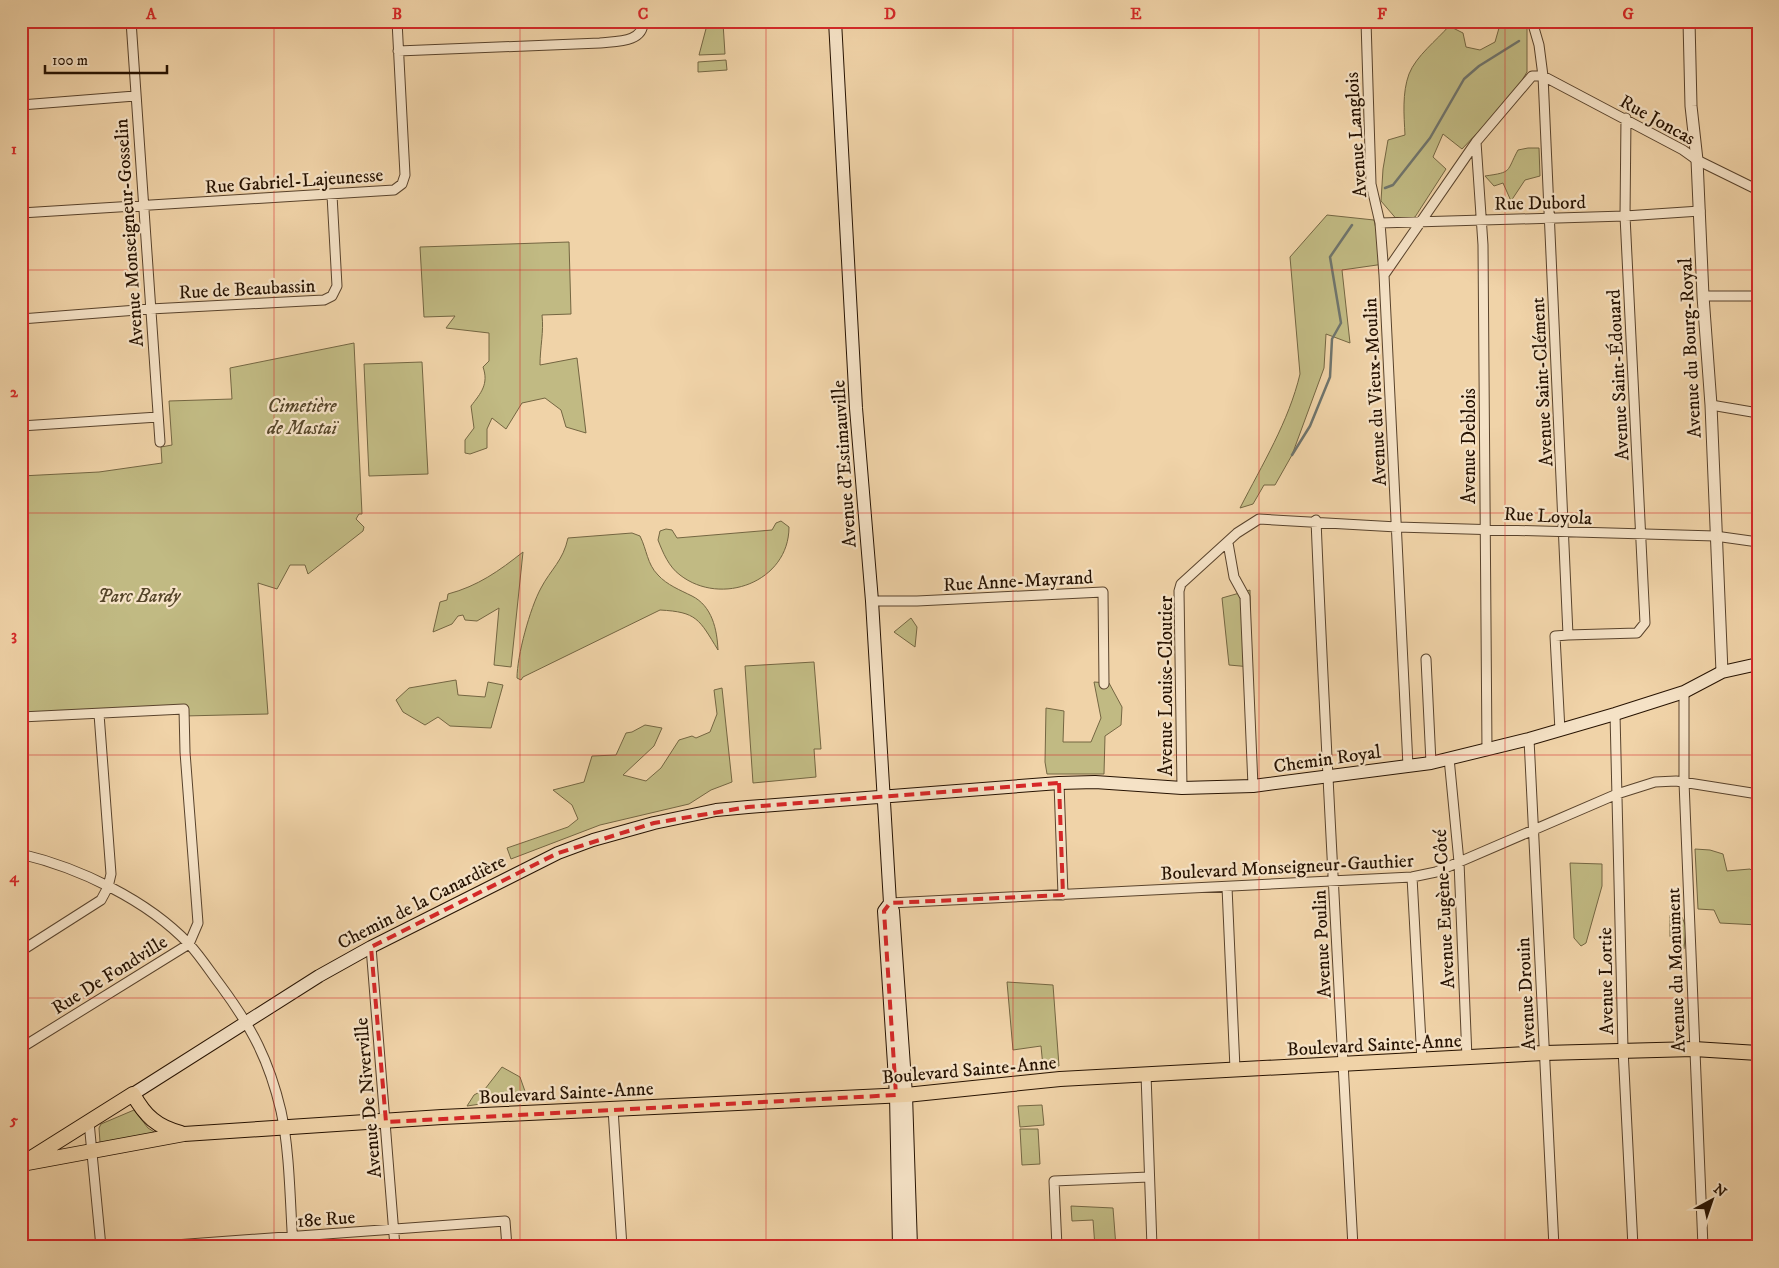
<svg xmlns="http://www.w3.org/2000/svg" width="1779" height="1268" viewBox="0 0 1779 1268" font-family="'IM FELL DW Pica',serif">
	<rect width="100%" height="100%" fill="#f0d3a8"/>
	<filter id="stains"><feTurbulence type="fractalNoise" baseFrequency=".004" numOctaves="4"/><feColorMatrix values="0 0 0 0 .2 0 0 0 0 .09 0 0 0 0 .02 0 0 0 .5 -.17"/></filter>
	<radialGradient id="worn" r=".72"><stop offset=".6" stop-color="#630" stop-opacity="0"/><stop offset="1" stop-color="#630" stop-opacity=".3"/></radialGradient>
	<!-- green -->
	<path fill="#c1ba83" stroke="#746642" d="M1501 21H1527V72L1513 95 1462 149 1443 134 1433 157 1446 169 1415 217 1399 222 1381 201 1383 169 1388 140 1405 135C1404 115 1402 93 1409 74 1416 56 1437 40 1449 26L1463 33 1466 47 1480 50 1495 42Z
		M723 23 725 54 699 55 707 25Z
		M726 60 727 70 698 72V62Z
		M1528 148H1539L1540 176 1525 180 1511 201 1503 183 1494 186 1485 176C1513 172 1506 172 1518 150Z
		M1327 215 1374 220 1384 264 1342 270 1350 343 1326 334 1324 368 1292 455 1275 485H1264L1253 504 1240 508C1262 465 1289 421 1300 374L1290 257Z
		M569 242 571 314 542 315C544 332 540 347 540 365L577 358 586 433 566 427 561 410 545 398 522 403 506 429 492 418 487 429V448L470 454 465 453V440L474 428 471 406C481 393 489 384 483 367L489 361V333L446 328 455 316 424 317 420 247Z
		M354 343 362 514H359L356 519 364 527 363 531 308 574 305 565H290L277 589 258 583 268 714 184 716V709L21 717V476L99 472 162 463 161 447 172 445 169 401 232 399 230 368Z
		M422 362 428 474 369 476 364 364Z
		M781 521 789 527C789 582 721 607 680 575 669 567 663 553 658 540L660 531 666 529 672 530 677 538 772 530 776 523Z
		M632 533 640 536C647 550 647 564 658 575 667 585 680 590 692 596 712 606 717 629 718 650 699 619 697 612 660 610L523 677 521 680 517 678C517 656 530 608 541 588 551 569 563 561 568 538Z
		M523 552 511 667 494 665 499 608 477 621 465 620 463 615 458 616 452 624 433 632 440 602 447 600 448 594C478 586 499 571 523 552Z
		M1250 590 1251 667 1229 665 1222 598Z
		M911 618 917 627 915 647 894 632Z
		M814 662 821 749H814L816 777 753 783 745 666Z
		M456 680 458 695 485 697 488 682 503 685 491 728 450 726 438 717 425 725 403 712 396 700 409 688Z
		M1094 682 1109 683 1122 707 1121 725 1105 736 1104 774H1047L1045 762 1046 708 1064 711 1063 742H1091L1101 718Z
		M722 688 732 782 711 790 689 804 600 825 511 859 507 848 568 827 578 819 572 805 553 790 584 782 592 756 616 755 626 733 632 732 645 725 662 728 654 746 623 775 646 781 661 768 679 740 692 736 696 738 710 732 717 714 714 690Z
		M1695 849 1710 850 1723 854 1727 871 1750 869 1758 876V925L1720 923 1714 910 1698 909Z
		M1570 863 1602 864V886L1586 943 1581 946 1574 938Z
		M1670 915 1682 917 1686 927 1684 949 1674 948 1670 936Z
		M1007 982 1053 985 1059 1066 1043 1067 1041 1046 1013 1050Z
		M502 1067 520 1077 527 1097 467 1106 474 1095 485 1089Z
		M1042 1105 1044 1125 1020 1127 1018 1106Z
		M134 1110 148 1128 159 1135 104 1146 100 1142 99 1128 101 1124Z
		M1020 1129H1038L1040 1164 1022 1165Z
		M1071 1206 1113 1208 1116 1247H1095L1093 1220 1072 1221Z"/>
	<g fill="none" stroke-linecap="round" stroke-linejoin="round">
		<!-- stream -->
		<path stroke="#6f746c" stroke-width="2.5" d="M1385 188 1393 185 1430 138 1464 79 1479 66 1519 41
			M1292 455 1310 426 1330 377 1332 339 1341 323 1330 257 1352 225"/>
		<defs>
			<path id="minor" d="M131 21 160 442
				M1366 21 1371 184 1380 223 1384 275
				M1532 21 1539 45 1543 76 1568 635 1555 636 1560 731
				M398 51 600 43C615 41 644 43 643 21
				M21 105 135 96
				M1476 142 1483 245 1487 750
				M21 213 394 190 402 184 405 175 397 21
				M1380 223 1625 216 1700 211
				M1703 296H1758
				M21 319 150 309 324 300 332 296 337 286 332 195
				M1711 405 1758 413
				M21 426 158 417
				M1316 520C1326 763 1340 1005 1353 1247
				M1228 543 1234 577 1245 597 1253 786
				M872 601H917L1103 592 1104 684
				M1568 635 1637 633 1645 623 1625 216 1626 118
				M1426 659 1431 763
				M1684 692V782L1703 1247
				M1615 714 1623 1049 1633 1247
				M21 717 184 709 185 752 198 923 189 944 21 1048
				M1529 739 1554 1247
				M1449 758 1459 862 1467 1058
				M1408 766 1384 275 1476 142 1532 76H1543L1683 150 1697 160 1758 190
				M1059 783 1063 895
				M1182 788 1179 591 1181 584 1237 533 1259 519 1397 527 1715 536 1758 542
				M21 854C80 868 147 900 189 944 201 957 211 973 221 986 252 1028 269 1060 281 1111 290 1152 290 1204 293 1247
				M1412 877 1422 1061
				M1227 887 1235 1069
				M890 903 1412 877 1436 872 1617 794 1655 782 1676 781 1758 794
				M371 947 395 1247
				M21 951 101 900 108 887 111 874 99 714
				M1146 1074 1152 1247
				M613 1109 622 1247
				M89 1122 101 1247
				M148 1247 505 1221 507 1247
				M1057 1247 1054 1181 1149 1177"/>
			<path id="tertiary" d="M1689 21 1691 106 1697 160 1703 296 1711 405 1722 672"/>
			<path id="secondary" d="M835 21 856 408 872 601 890 903 893 911 906 1095 911 1247
				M890 903 884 911 896 1095 899 1247
				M133 1094 319 976 371 947 558 853 593 840 654 823 716 810 748 807 1059 783 1095 782 1182 788 1253 786 1431 763 1529 739 1615 714 1684 692 1722 672 1758 664"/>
			<path id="primary" d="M28 1160 133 1094C145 1116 157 1127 181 1133
				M22 1164 184 1134 442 1117 906 1095 1060 1079 1544 1053 1694 1049 1758 1053"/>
		</defs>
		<!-- minor casing -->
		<use href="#minor" stroke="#59432c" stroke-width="11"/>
		<!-- tertiary casing -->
		<use href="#tertiary" stroke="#59432c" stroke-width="13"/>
		<!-- secondary casing -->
		<use href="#secondary" stroke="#271302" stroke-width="14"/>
		<!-- primary casing -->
		<use href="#primary" stroke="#271302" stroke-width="16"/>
		<!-- minor -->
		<use href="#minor" stroke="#f5e2c6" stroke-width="9"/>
		<!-- tertiary -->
		<use href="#tertiary" stroke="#f5e2c6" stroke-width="11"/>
		<!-- secondary -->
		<use href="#secondary" stroke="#f5e2c6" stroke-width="12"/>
		<!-- primary -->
		<use href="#primary" stroke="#f0d3a8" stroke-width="14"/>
	</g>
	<!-- marked area -->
	<path fill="none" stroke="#d62828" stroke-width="4" stroke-dasharray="10 6" stroke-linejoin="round" d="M1059 783 1063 895 890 903 884 911 896 1095 386 1122 371 947 558 853 654 823 748 807Z"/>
	<!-- grid -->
	<path fill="none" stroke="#d62828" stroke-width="1" stroke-opacity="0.55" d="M274 21V1247M520 21V1247M766 21V1247M1013 21V1247M1259 21V1247M1505 21V1247M21 270H1758M21 513H1758M21 755H1758M21 998H1758"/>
	<g text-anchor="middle" stroke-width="4.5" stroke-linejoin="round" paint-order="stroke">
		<!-- street labels -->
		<g font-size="19" fill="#271302" stroke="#f5e2c6">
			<text transform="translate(1658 119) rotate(29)" y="7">Rue Joncas</text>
			<text transform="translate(1355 135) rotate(-94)" y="7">Avenue Langlois</text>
			<text transform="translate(294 180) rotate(-4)" y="7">Rue Gabriel-Lajeunesse</text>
			<text transform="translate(1540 202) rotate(-1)" y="7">Rue Dubord</text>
			<text transform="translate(128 233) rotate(-94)" y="7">Avenue Monseigneur-Gosselin</text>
			<text transform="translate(247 288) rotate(-3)" y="7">Rue de Beaubassin</text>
			<text transform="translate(1689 348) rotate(-93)" y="7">Avenue du Bourg-Royal</text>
			<text transform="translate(1617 375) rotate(-93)" y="7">Avenue Saint-Édouard</text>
			<text transform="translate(1541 382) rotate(-93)" y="7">Avenue Saint-Clément</text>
			<text transform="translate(1374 392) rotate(-93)" y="7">Avenue du Vieux-Moulin</text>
			<text transform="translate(1468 446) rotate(-90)" y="7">Avenue Deblois</text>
			<text transform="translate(843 464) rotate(-94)" y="7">Avenue d'Estimauville</text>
			<text transform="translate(1548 515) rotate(3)" y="7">Rue Loyola</text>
			<text transform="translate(1018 580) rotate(-3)" y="7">Rue Anne-Mayrand</text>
			<text transform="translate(1165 686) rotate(-90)" y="7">Avenue Louise-Cloutier</text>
			<text transform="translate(1327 758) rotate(-8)" y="7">Chemin Royal</text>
			<text transform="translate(1287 866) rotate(-3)" y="7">Boulevard Monseigneur-Gauthier</text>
			<text transform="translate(421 901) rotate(-27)" y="7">Chemin de la Canardière</text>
			<text transform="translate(1443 909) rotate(-93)" y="7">Avenue Eugène-Côté</text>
			<text transform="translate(1321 944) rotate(-93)" y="7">Avenue Poulin</text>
			<text transform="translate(1675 970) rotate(-92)" y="7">Avenue du Monument</text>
			<text transform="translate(109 974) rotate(-32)" y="7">Rue De Fondville</text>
			<text transform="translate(1605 981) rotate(-91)" y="7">Avenue Lortie</text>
			<text transform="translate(1525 994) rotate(-93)" y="7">Avenue Drouin</text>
			<text transform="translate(1374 1044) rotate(-3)" y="7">Boulevard Sainte-Anne</text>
			<text transform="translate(969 1069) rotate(-5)" y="7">Boulevard Sainte-Anne</text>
			<text transform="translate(566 1092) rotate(-3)" y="7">Boulevard Sainte-Anne</text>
			<text transform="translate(367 1098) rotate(-95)" y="7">Avenue De Niverville</text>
			<text transform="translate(326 1218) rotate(-4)" y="7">18e Rue</text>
		</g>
		<!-- park labels -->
		<g font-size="19" font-style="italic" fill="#554529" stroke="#f5e2c6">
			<text x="302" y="412">Cimetière<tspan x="302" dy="22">de Mastaï</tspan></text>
			<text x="139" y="602">Parc Bardy</text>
		</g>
	</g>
	<!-- margin -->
	<rect width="1779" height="1268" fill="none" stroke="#f0d3a8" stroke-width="55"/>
	<!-- north arrow -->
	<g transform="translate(1712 1200) rotate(40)" stroke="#f5e2c6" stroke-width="4" paint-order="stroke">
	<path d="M0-4L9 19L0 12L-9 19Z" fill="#271302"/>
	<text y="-8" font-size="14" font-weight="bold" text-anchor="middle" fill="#271302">N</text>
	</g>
	<!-- scale -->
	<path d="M45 65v8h122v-8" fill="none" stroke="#271302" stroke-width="2.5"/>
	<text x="52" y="65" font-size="15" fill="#271302" stroke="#f5e2c6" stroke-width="4" paint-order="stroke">100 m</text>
	<rect x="28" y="28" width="1724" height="1212" fill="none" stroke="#d62828" stroke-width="2"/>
	<g font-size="16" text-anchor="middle" font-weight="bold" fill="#d62828">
		<text x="151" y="19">A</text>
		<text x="397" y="19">B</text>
		<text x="643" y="19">C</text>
		<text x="890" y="19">D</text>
		<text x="1136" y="19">E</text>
		<text x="1382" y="19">F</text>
		<text x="1628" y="19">G</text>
		<text x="14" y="154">1</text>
		<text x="14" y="397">2</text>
		<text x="14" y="640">3</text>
		<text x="14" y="882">4</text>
		<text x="14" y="1125">5</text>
	</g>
	<rect width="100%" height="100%" filter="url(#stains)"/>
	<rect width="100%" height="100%" fill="url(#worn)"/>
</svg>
